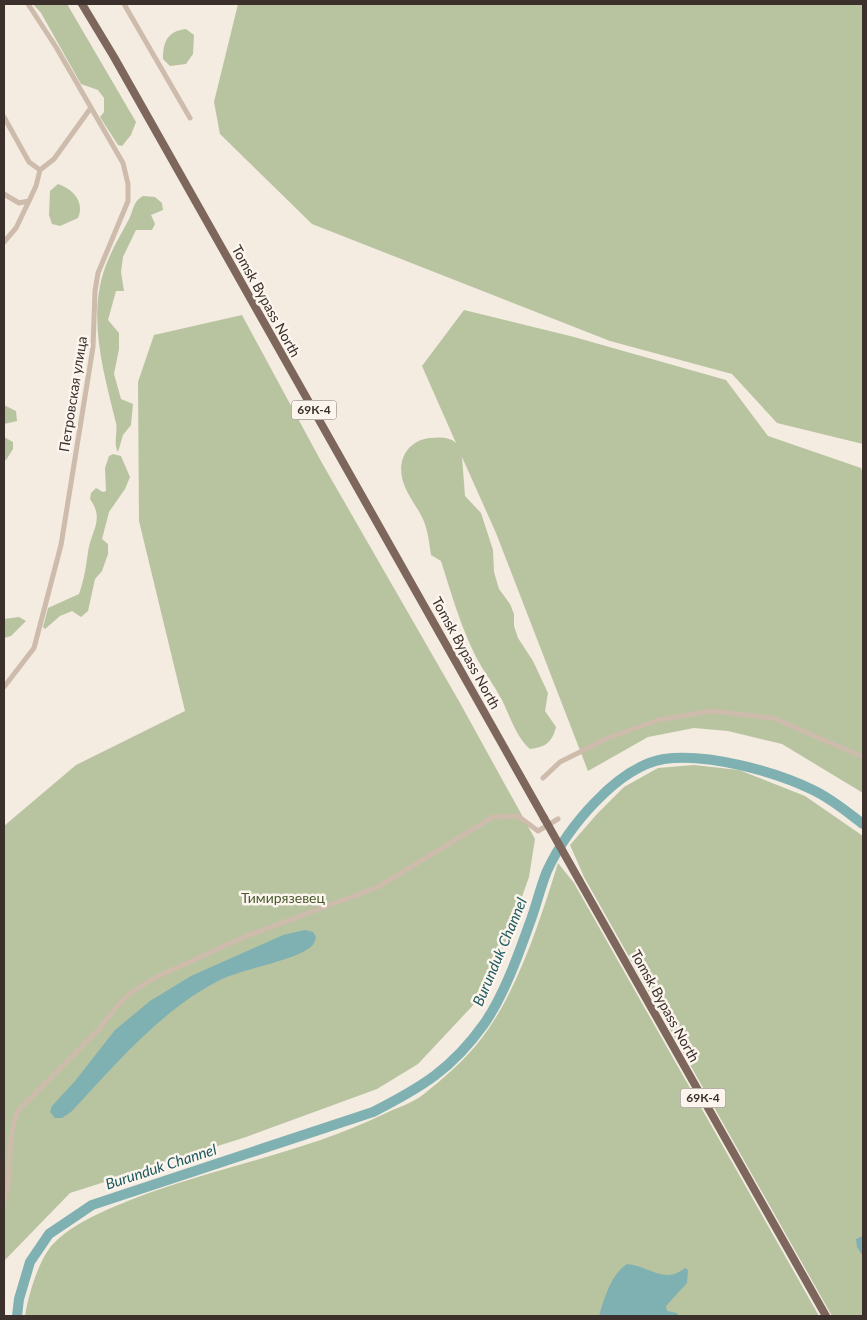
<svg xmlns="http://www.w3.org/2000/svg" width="867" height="1320" viewBox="0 0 867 1320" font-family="Lato,sans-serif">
	<rect width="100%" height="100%" fill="#f4ebe1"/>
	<!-- green -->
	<path fill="#b8c4a0" d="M33 4H67L136 122 131 135 122 146 118 145 100 117 104 112V98L98 90 81 84 41 13Z
		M238 4H863V444L777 423 732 374 610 341 312 224 220 134 214 102Z
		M186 29 194 35 193 54 186 64 170 66 163 59C163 41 168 31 186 29Z
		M58 184C73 189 85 202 78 218L60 226 52 224 49 215 50 191Z
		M143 196 155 197 162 203 163 210 151 215 155 224 152 230H136L123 257 121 272 124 291H116L108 320 119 333V349L114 374 121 399 133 404 131 425 123 435 118 452C113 444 118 432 116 423 103 370 85 310 109 258 114 245 122 233 128 221 134 211 132 202 143 196Z
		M464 310 574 337 726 380 768 436 861 468 863 474V793L782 744 728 731 694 728 648 737 588 771 496 533 462 457 465 496 481 513 493 550 494 572 499 589 510 604 514 614V626L518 638 533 661 548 693 545 711 556 727C552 743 545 747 530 749 516 737 510 716 502 700 494 685 484 672 476 657 461 627 451 593 441 561L431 555C429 542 428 529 422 517 417 507 409 497 405 487 395 464 405 441 430 438 439 437 450 437 456 443L422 366Z
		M242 315 322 463 460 703 535 839 529 877 507 939 477 1001 418 1064 377 1089 246 1137 70 1193 4 1261V826L76 765 185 711 139 521 138 382 154 335Z
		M4 405 16 411 17 421 4 424Z
		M4 437 13 442V449L6 460H4Z
		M113 454 121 456 130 477 125 489 109 512 102 539 108 544V554L102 571 95 579 88 611 81 617 72 611 60 616 45 629 43 627 48 608 79 594C84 580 86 567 88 552 91 531 105 520 90 499L91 493 96 488 103 492 106 491 105 468 109 456Z
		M19 617 26 621 11 636 4 638V619Z
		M694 765 739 770 805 796 863 836V1316H832L584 877 570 845 597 814 624 787 658 768Z
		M558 863 574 883 819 1316H25C28 1296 39 1258 54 1243 75 1222 106 1210 133 1199 215 1167 304 1153 384 1114 396 1108 413 1103 424 1094 444 1078 466 1059 481 1039 517 993 541 918 558 863Z"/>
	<!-- water -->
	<path fill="#7fb0b2" d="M305 930 313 932 316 937C315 941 314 944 311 947 291 962 244 968 218 981 159 1012 116 1064 71 1112L62 1118H55L50 1112 52 1106 75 1081 115 1030 150 1001 191 976 283 935Z
		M863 1236V1256L857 1247 856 1239Z
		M627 1264C650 1266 664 1285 685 1268L688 1270 687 1283 666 1306 667 1311 677 1313 679 1316H599C604 1299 611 1274 627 1264Z"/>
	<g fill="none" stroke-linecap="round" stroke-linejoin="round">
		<!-- river -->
		<path stroke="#7fb0b2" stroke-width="10" d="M17 1316 19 1299 30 1262 49 1234 92 1205 373 1112C422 1087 452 1069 484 1024 503 997 518 956 529 925 536 907 540 888 547 871 566 830 616 767 664 759 707 753 774 771 813 790 832 799 847 812 863 824"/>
		<!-- street -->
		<path stroke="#cdbbac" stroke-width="5" d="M124 4 190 118
			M4 117 29 162 40 170
			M4 194 19 203 29 201 36 186 40 170 54 159 90 109
			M4 242 16 228 29 201
			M4 687 34 648 61 545 93 347 95 291 98 273 128 201V184L123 163 56 47 28 4
			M543 778 560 762 608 738 658 720 712 711 773 718 863 757
			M4 1202C14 1172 5 1139 18 1111L99 1029 117 1006 130 993 154 978 244 937 378 887 493 817 518 816 538 831 558 819"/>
		<!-- primary -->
		<path stroke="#7d675c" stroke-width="8" d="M82 4 114 57 544 818
			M579 880 826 1316"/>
		<!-- primary-bridge -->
		<path stroke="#7d675c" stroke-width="8" d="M544 818 579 880"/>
	</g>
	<g text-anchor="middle" stroke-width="5" stroke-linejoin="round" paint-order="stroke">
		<!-- shield labels -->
		<g fill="#fbf5ee" stroke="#756b66" stroke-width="1">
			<rect x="291.5" y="400.5" width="45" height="19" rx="4"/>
			<rect x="680.5" y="1088.5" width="45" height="19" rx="4"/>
		</g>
		<g font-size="12" font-weight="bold" fill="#3b302b">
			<text x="314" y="414">69К-4</text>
			<text x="703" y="1102">69К-4</text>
		</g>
		<!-- street labels -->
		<g font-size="14" fill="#3b302b" stroke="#fbf5ee">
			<text transform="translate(266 301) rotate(61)" y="5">Tomsk Bypass North</text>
			<text transform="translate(73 394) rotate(-81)" y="5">Петровская улица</text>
			<text transform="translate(466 653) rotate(61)" y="5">Tomsk Bypass North</text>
			<text transform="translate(665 1006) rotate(61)" y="5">Tomsk Bypass North</text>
		</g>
		<!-- park labels -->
		<g font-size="14" fill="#4a5a2e" stroke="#fbf5ee">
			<text x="283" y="903">Тимирязевец</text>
		</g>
		<!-- water labels -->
		<g font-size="15" font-style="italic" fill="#1f5a5e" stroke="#fbf5ee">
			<text transform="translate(500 952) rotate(-67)" y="5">Burunduk Channel</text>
			<text transform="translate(161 1167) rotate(-18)" y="5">Burunduk Channel</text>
		</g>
	</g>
	<!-- border -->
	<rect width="867" height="1320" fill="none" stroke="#3b302b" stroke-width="10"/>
</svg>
